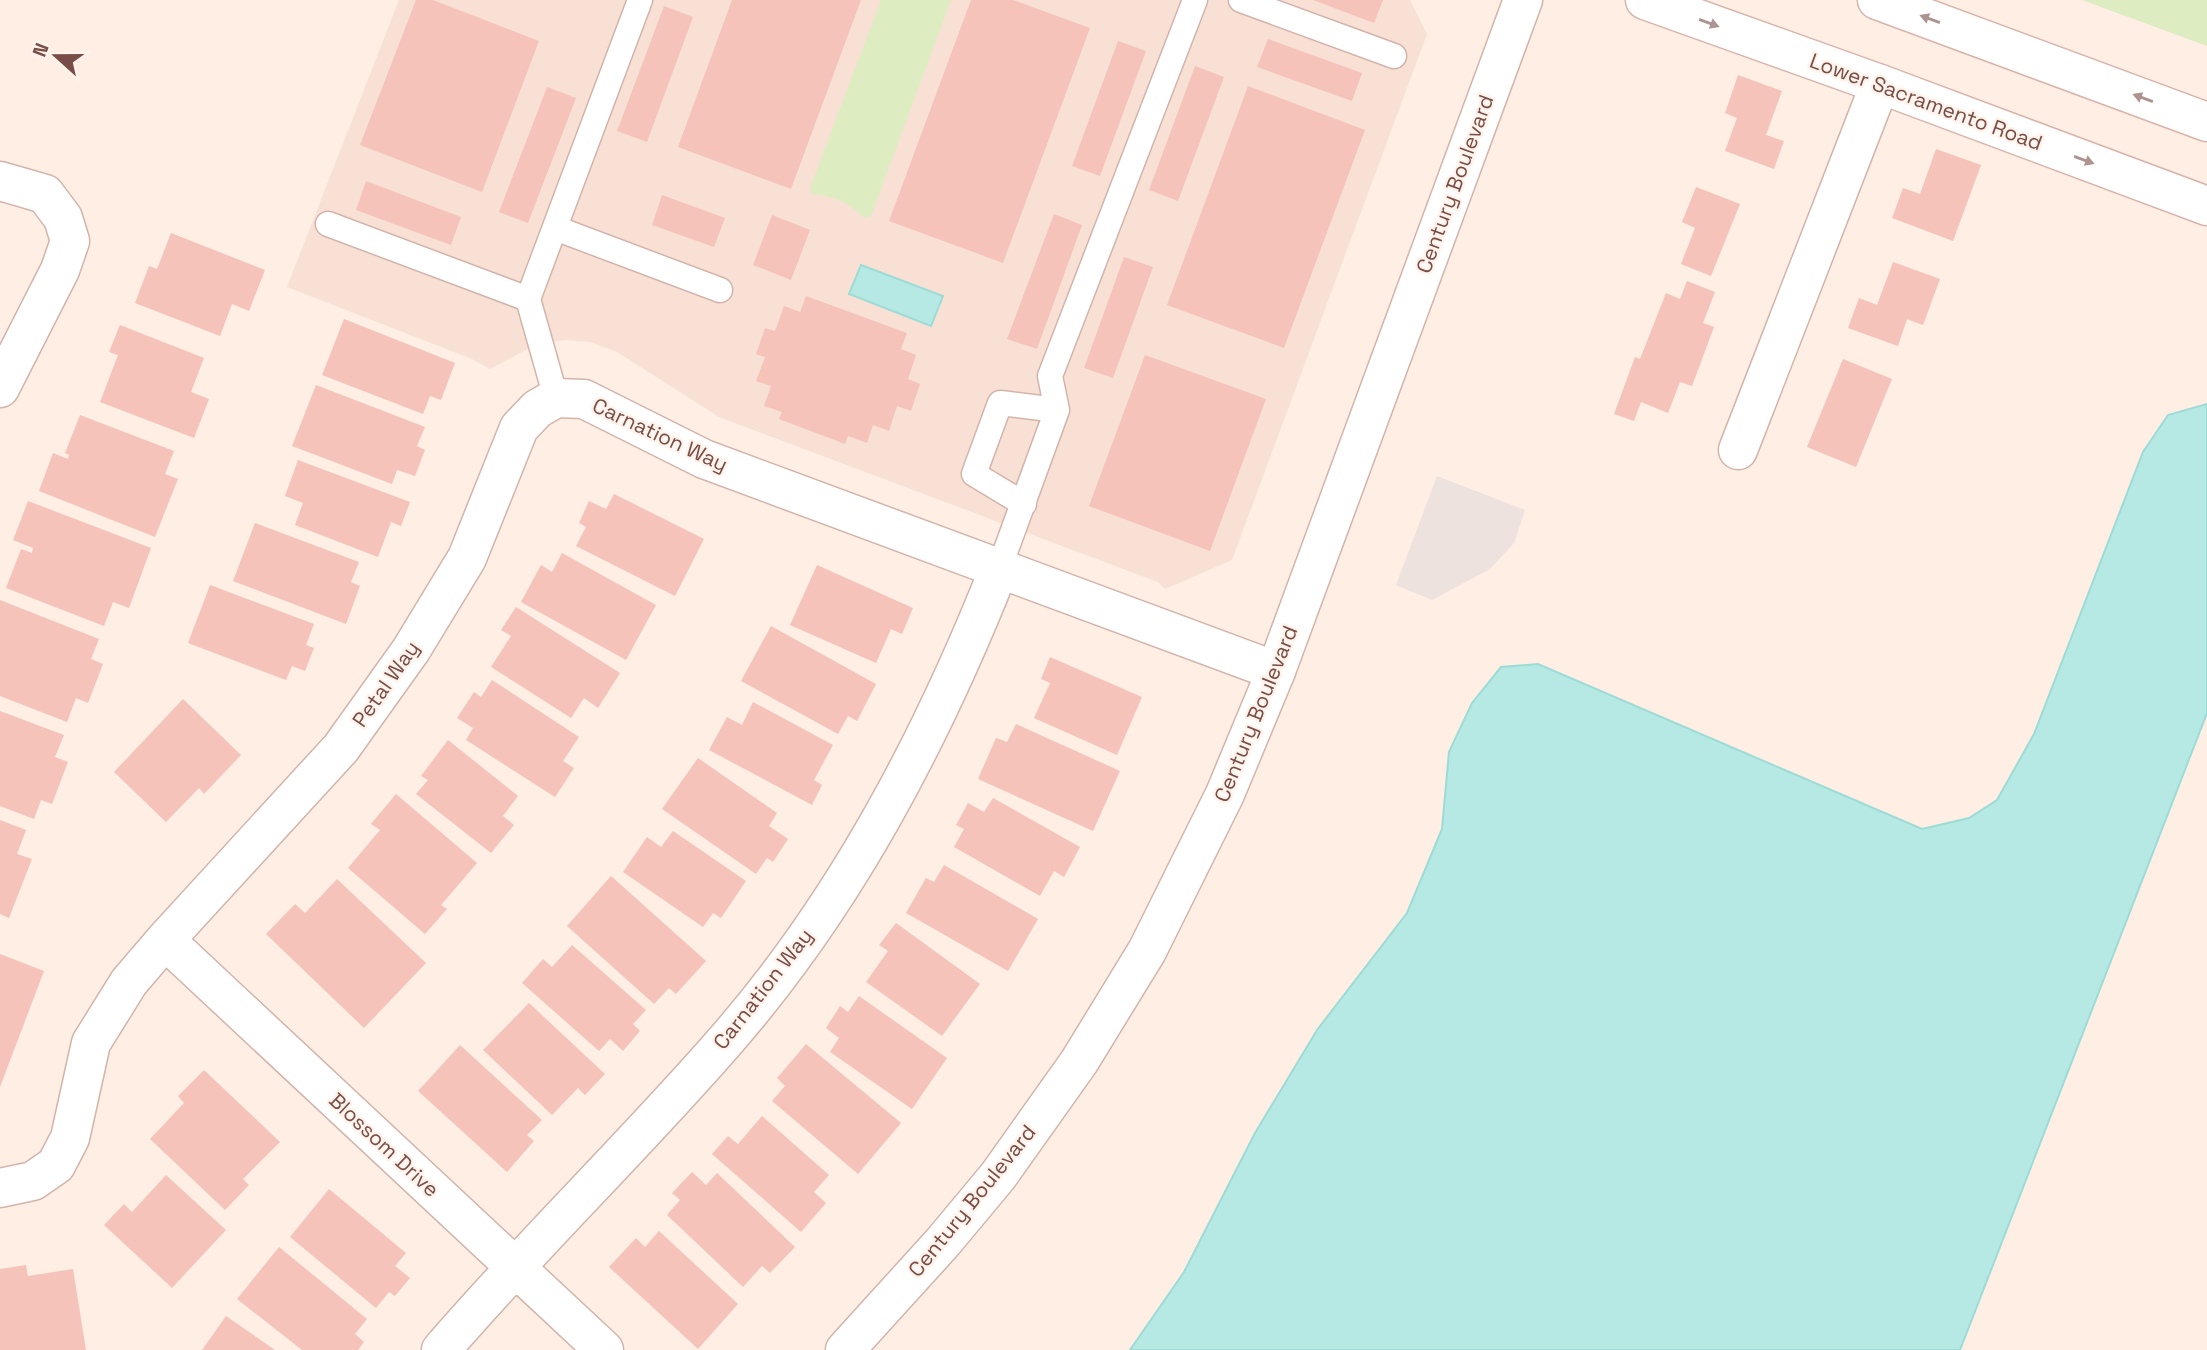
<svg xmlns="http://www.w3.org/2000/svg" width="2207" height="1350" viewBox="0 0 2207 1350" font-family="'Space Grotesk',sans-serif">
	<rect width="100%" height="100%" fill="#feeee4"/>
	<!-- residential -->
	<path fill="#f8e0d4" d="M399 0H1410L1427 34 1232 560 1165 589 1158 582 719 417 617 352 590 342 566 340 537 344 490 369 472 359 287 287Z"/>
	<!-- industrial -->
	<path fill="#ede2de" d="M1437 476 1525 510 1514 543 1490 569 1432 600 1396 585Z"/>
	<!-- green -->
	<path fill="#ddecc1" d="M881 0H951L871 216 864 218C849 202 833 196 812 194L810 188Z
		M2082 0H2207V46Z"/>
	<!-- water -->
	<path fill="#b7e9e4" stroke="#9cdbd6" stroke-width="2" d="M861 265 943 296 931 326 849 294Z
		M2207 404V713L1960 1350H1130L1184 1272 1255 1133 1317 1030 1407 913 1442 829 1449 752 1472 703 1501 667 1538 664 1922 829 1969 818 1997 800 2034 734 2143 452 2168 415Z"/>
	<!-- building -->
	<path fill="#f5c3b9" d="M416 0H433L539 41 482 192 360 145Z
		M732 0H861L791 189 678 147Z
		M971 0H1013L1090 28 1003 263 889 221Z
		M1313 0H1383L1374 23Z
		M664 6 693 17 647 142 617 131Z
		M1268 39 1362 73 1352 101 1257 67Z
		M1118 41 1146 51 1100 176 1072 166Z
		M1195 66 1224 77 1178 201 1149 190Z
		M1738 75 1782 91 1766 135 1784 141 1774 169 1725 151 1737 118 1725 113Z
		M1248 86 1365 130 1284 348 1167 305Z
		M547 87 576 98 528 223 499 212Z
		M1936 149 1981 165 1953 241 1892 218 1903 188 1920 194Z
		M366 181 461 217 451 245 356 210Z
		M1696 187 1740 204 1711 276 1681 264 1695 228 1682 222Z
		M662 195 725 218 714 247 652 225Z
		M1054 214 1082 225 1037 349 1007 339Z
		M772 215 810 230 791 280 753 265Z
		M171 233 265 270 249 311 232 304 220 336 135 303 149 266 157 269Z
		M1124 257 1153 267 1113 378 1084 368Z
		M1893 262 1940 279 1923 325 1907 319 1898 346 1848 328 1859 298 1877 305Z
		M1687 281 1715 292 1703 323 1714 327 1692 386 1680 382 1668 413 1641 402 1634 421 1614 414 1635 357 1640 359 1666 293 1680 299Z
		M806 296 907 333 901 349 916 355 908 379 920 384 911 411 897 406 889 431 873 425 867 443 848 436 845 444 779 419 782 412 764 406 771 386 756 381 765 357 756 354 765 328 775 331 784 306 800 312Z
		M344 319 455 363 441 400 430 396 423 414 322 375Z
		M120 325 204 358 191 392 209 399 194 438 100 402 118 355 109 352Z
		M1145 355 1266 399 1210 551 1089 506Z
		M1843 359 1892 379 1856 467 1807 447Z
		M316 385 425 427 417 446 425 450 415 476 397 470 392 484 292 446Z
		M80 415 174 451 165 474 178 479 155 537 39 491 53 453 68 459 69 455 65 453Z
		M298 460 410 502 401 526 391 522 378 557 295 525 303 503 285 496Z
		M614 494 704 539 675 596 576 546 586 527 579 523 589 501 606 509Z
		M28 501 151 548 129 608 113 602 104 626 6 588 21 549 32 553 33 548 13 540Z
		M255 523 359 562 351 582 360 586 346 624 233 581Z
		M562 553 656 605 626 660 521 602 541 565 552 572Z
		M817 565 913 608 902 634 891 629 876 663 790 625Z
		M210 585 314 624 306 645 314 648 305 671 292 666 286 680 188 643Z
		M0 600 99 639 91 659 103 664 88 703 76 698 67 722 0 696Z
		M516 607 620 673 598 708 584 698 571 718 491 667 511 636 501 630Z
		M771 626 876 684 857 721 848 716 838 734 741 681Z
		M1050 657 1142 697 1117 755 1034 718 1050 683 1041 679Z
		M492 680 579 737 563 761 574 768 555 797 466 740 473 728 457 718 474 692 481 697Z
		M183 699 241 755 204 794 199 788 166 822 114 772Z
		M753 702 833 745 814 780 822 785 812 805 709 750 727 717 742 725Z
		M0 711 64 735 55 757 68 762 52 804 41 800 34 819 0 806Z
		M1016 724 1120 771 1093 831 978 779 996 738 1007 742Z
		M448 740 518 796 503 816 514 825 491 853 416 794 428 780 421 776Z
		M698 758 777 813 769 826 788 839 773 862 767 858 756 874 662 809Z
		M396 794 477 863 441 905 447 909 425 934 348 868 380 830 371 824Z
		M993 798 1080 847 1064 877 1054 871 1040 896 954 847 964 829 956 825 968 803 984 812Z
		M0 820 26 830 17 854 32 859 9 918 0 914Z
		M673 831 746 881 721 918 713 913 703 927 623 872 647 837 661 847Z
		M944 865 1038 919 1008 971 906 913 926 878 934 882Z
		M611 876 706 961 676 994 669 988 654 1004 567 926Z
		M337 879 426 963 364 1028 266 934 295 904 305 913Z
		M896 923 980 984 942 1036 866 982 888 951 879 945Z
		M572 945 646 1010 633 1024 640 1031 623 1051 610 1039 599 1051 522 983 543 959 552 967Z
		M0 954 44 971 0 1087Z
		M859 996 947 1058 912 1109 830 1052 839 1038 826 1028 840 1006 848 1012Z
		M529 1003 605 1074 585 1095 578 1088 552 1115 483 1050Z
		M806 1044 901 1123 858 1174 772 1101 785 1086 777 1078Z
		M460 1045 542 1120 527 1135 534 1141 507 1172 418 1091Z
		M204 1070 280 1142 243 1179 249 1185 225 1210 150 1139 184 1103 178 1096Z
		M762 1116 829 1175 814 1192 826 1203 801 1232 712 1154 728 1136 738 1144Z
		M692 1172 706 1185 717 1173 795 1247 770 1273 762 1266 743 1287 667 1215 680 1200 672 1193Z
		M166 1175 226 1230 172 1288 104 1225 124 1204 132 1212Z
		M329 1189 406 1253 395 1266 410 1278 395 1296 389 1292 376 1308 290 1237Z
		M659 1231 738 1304 698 1349 609 1267 636 1238 645 1247Z
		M279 1247 367 1319 355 1334 364 1342 358 1350H302L237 1299Z
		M26 1265 28 1276 73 1269 86 1350H0V1269Z
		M226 1316 275 1350H202Z"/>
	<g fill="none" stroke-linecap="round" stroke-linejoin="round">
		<defs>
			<path id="service" d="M1241 0 1394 56
				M328 224 528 299
				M555 228 720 290
				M556 398 528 299 640 0
				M1024 504 974 474 1000 403 1057 410
				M999 569 1057 410 1050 376 1195 0"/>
			<path id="minor" d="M0 181 45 194 63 218 70 241 60 270 0 388
				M1738 450 1880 84
				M165 940 604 1350
				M0 1188 33 1181 56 1165 70 1138 91 1043 129 982 165 940 341 748 411 650 467 558 519 428 537 409 556 398 584 399 704 459 1276 671
				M441 1350C533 1243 635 1145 727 1039 847 901 932 738 999 569"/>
			<path id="tertiary" d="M845 1350 943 1242 998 1176 1079 1062 1147 951 1225 794 1276 671 1523 0"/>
			<path id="secondary" d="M1645 0 1880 84 2207 206
				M1877 0 2207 122"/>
		</defs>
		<!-- service casing -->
		<use href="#service" stroke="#d2b4ab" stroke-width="27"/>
		<!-- minor casing -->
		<use href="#minor" stroke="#d2b4ab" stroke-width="41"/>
		<!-- tertiary casing -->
		<use href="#tertiary" stroke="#d2b4ab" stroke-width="41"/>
		<!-- secondary casing -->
		<use href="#secondary" stroke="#d8b4ab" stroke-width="41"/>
		<!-- service -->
		<use href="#service" stroke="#fff" stroke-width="24"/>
		<!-- minor -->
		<use href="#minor" stroke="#fff" stroke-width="38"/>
		<!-- tertiary -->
		<use href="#tertiary" stroke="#fff" stroke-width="38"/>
		<!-- secondary -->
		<use href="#secondary" stroke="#fff" stroke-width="38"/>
	</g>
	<!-- one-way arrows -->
	<defs><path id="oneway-solid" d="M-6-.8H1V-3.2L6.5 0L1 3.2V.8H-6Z" transform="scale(1.75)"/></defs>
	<g fill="#ae9491">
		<use href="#oneway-solid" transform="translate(1930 19) rotate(-160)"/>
		<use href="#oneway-solid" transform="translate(1709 23) rotate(20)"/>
		<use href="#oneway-solid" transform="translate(2143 98) rotate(-160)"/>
		<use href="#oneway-solid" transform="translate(2084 160) rotate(20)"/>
	</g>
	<g text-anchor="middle" stroke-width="5" stroke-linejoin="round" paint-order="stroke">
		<!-- street labels -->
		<g font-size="21" fill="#784d47" stroke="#fff3eb">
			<text transform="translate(1926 102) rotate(20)" y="7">Lower Sacramento Road</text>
			<text transform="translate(1455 184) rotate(-70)" y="7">Century Boulevard</text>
			<text transform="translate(660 435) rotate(25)" y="7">Carnation Way</text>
			<text transform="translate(386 684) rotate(-55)" y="7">Petal Way</text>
			<text transform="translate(1256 714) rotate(-68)" y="7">Century Boulevard</text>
			<text transform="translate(763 989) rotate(-52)" y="7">Carnation Way</text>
			<text transform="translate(384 1145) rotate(43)" y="7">Blossom Drive</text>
			<text transform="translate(972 1201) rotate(-51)" y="7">Century Boulevard</text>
		</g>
	</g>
	<!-- north arrow -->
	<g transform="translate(56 56) rotate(291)" stroke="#fff3eb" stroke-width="5" paint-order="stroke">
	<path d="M0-5L12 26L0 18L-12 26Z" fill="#784d47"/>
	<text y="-10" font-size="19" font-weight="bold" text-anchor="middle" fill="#784d47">N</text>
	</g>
</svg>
